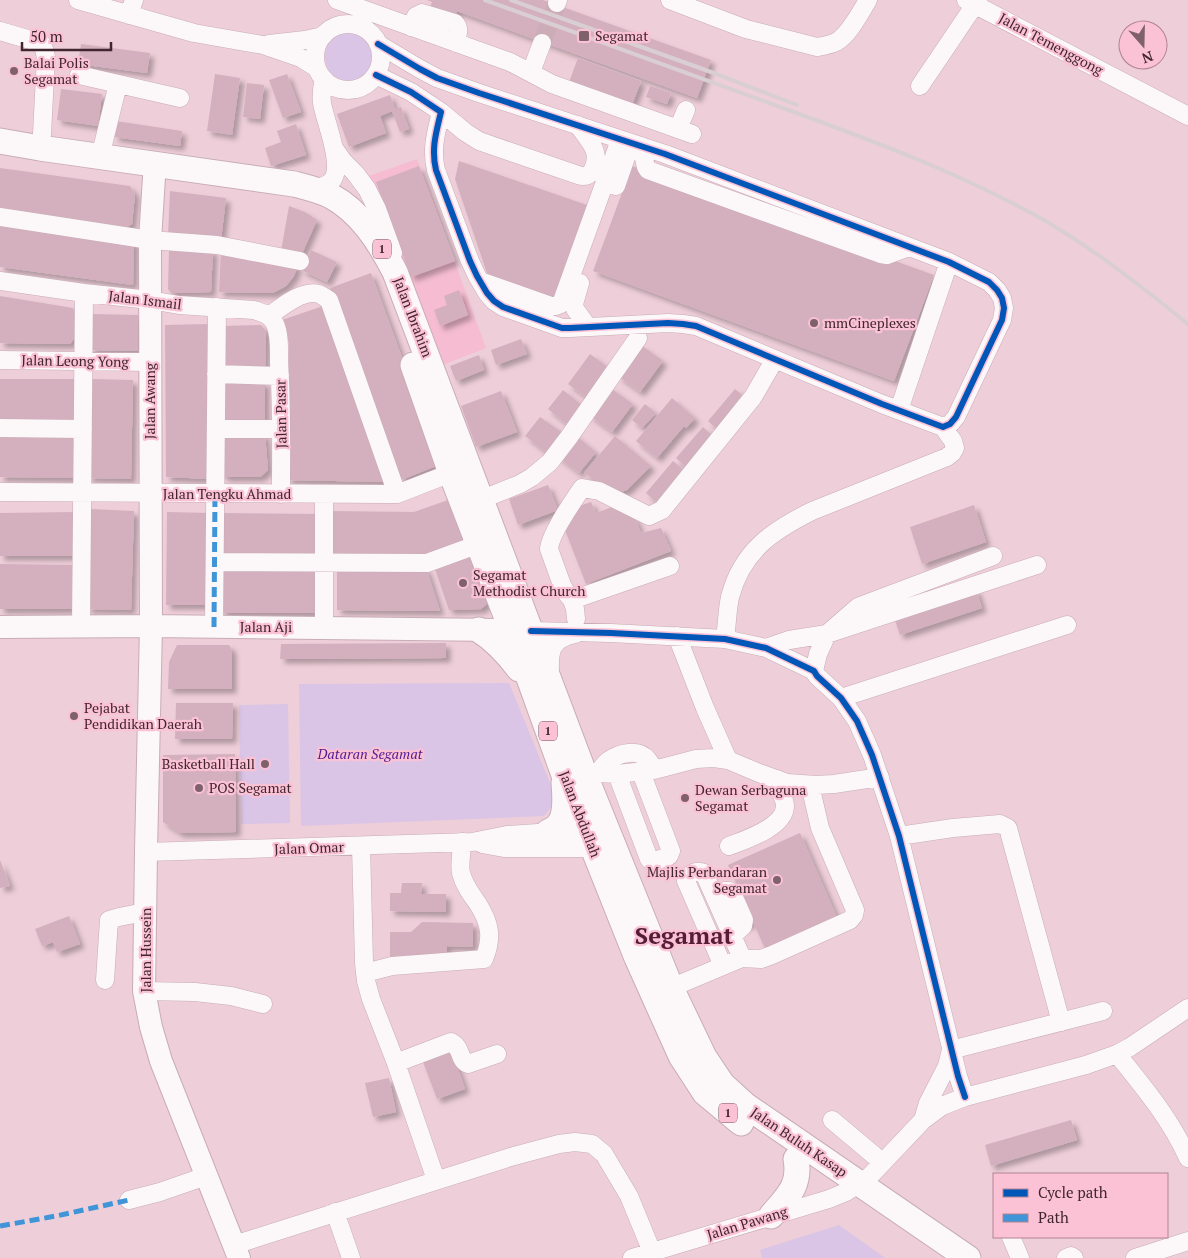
<svg xmlns="http://www.w3.org/2000/svg" width="1188" height="1258" viewBox="0 0 1188 1258" font-family="'PT Serif',serif">
	<defs>
		<filter id="shadow"><feDropShadow dx="4.5" dy="4.5" stdDeviation="2.5" flood-color="#0004"/></filter>
	</defs>
	<rect width="100%" height="100%" fill="#eeced9"/>
	<!-- built -->
	<path fill="#f6bcd1" d="M417 159 486 348 440 366 369 176Z"/>
	<!-- green -->
	<path fill="#dac5e6" d="M325 57a24 24 0 1 1 48 0a24 24 0 1 1-48 0Z
		M509 683 557 800 544 816 301 826 299 684Z
		M288 704 290 823 241 824 239 705Z
		M839 1225 885 1258H762L760 1250Z"/>
	<!-- building -->
	<path fill="#d4b0be" filter="url(#shadow)" d="M427 0H543L711 60 697 98 457 11 449 32 424 23 432 2Z
		M81 44 150 53 147 73 78 64Z
		M578 58 641 81 632 105 569 82Z
		M215 74 240 78 232 135 207 131Z
		M287 74 301 112 283 118 269 80Z
		M247 83 264 85 260 119 243 117Z
		M650 86 671 93 667 104 646 97Z
		M61 89 102 94 98 126 57 120Z
		M390 95 395 109 401 107 409 129 400 132 392 111 380 116 386 133 349 147 337 114Z
		M116 121 182 131 180 146 114 137Z
		M296 124 306 155 271 166 265 148 281 142 277 131Z
		M459 161 590 206 557 300 488 276 455 179Z
		M419 166 455 261 411 277 376 182Z
		M632 166 934 275 894 381 593 271Z
		M0 168 130 186 135 194 132 224 122 230 0 213Z
		M170 191 226 198 221 240 168 236Z
		M289 206 305 212 317 220 301 256 281 251Z
		M0 221 134 241 133 285 0 267Z
		M169 249 213 250 211 292 171 293 168 289Z
		M221 250 298 265 294 276 286 286 273 293 219 292Z
		M311 250 337 262 327 282 301 270Z
		M371 273 439 459 436 466 401 480 330 288Z
		M459 290 468 315 440 326 434 310 447 305 444 296Z
		M0 296 73 308 76 315V336L70 344 0 343Z
		M323 306 380 467 383 482 287 480 289 343 282 320Z
		M90 314 138 315V351L90 350Z
		M211 324V479L166 477 165 325Z
		M261 325 266 331 265 370H222V326Z
		M521 339 527 354 496 365 491 350Z
		M641 345 663 361 640 392 618 376Z
		M590 354 612 370 590 400 568 384Z
		M479 355 484 370 456 381 450 366Z
		M0 379H79V423H0Z
		M91 379 133 380 131 479 88 478Z
		M222 380 265 382V424H221Z
		M609 387 633 404 612 432 589 415Z
		M735 389 747 399 719 431 708 421Z
		M563 390 584 407 569 426 548 409Z
		M501 391 517 432 476 447 461 406Z
		M672 398 695 418 686 428 684 426 657 458 636 441Z
		M645 404 656 413 642 428 632 420Z
		M540 417 567 436 552 456 525 436Z
		M703 427 714 437 687 468 676 458Z
		M79 433V478L0 477V434Z
		M221 434H265L268 470 260 477H225L219 470Z
		M574 434 596 452 579 473 557 456Z
		M615 436 651 466 627 490 618 493 584 473Z
		M673 461 685 471 657 503 646 493Z
		M548 485 558 510 518 525 509 499Z
		M448 500 456 503 469 539 419 558 329 556 328 511 414 512Z
		M591 502 596 513 612 507 635 518 641 533 661 528 671 551 586 584 563 525 573 508Z
		M974 505 986 542 922 564 910 527Z
		M90 509 134 511 131 610 87 609Z
		M76 512V556H0V513Z
		M167 512 210 513 209 605H166Z
		M223 513 320 514V559H222Z
		M474 552 491 600 481 609 449 610 434 566Z
		M0 564 77 565 76 609H0Z
		M222 568H319V613H221Z
		M337 568H426L440 611 337 610Z
		M976 589 982 608 900 635 894 617Z
		M446 643V658L280 659 281 644Z
		M177 645H229L232 650V689H168L169 662Z
		M176 703H233L232 739H175Z
		M235 754 236 832 180 833 163 822V755Z
		M800 833 839 922 767 953 753 922 739 928 741 894 728 865Z
		M0 860 10 886 0 888Z
		M402 883H422L421 894H446V912L390 911V893H401Z
		M69 916 80 944 57 952 53 942 42 946 35 929Z
		M422 922 473 923V947L447 946V958L390 957V932H411Z
		M452 1052 465 1089 437 1099 423 1062Z
		M389 1078 396 1112 373 1117 365 1083Z
		M1071 1120 1077 1140 991 1166 985 1145Z"/>
	<g fill="none" stroke-linecap="round" stroke-linejoin="round">
		<!-- minor-tunnel -->
		<path stroke="#cbacb7" stroke-width="18" stroke-dasharray="18 9" stroke-linecap="butt" d="M542 43 557 3"/>
		<defs>
			<path id="minor" d="M78 0 194 33 263 45 301 58 317 68
				M337 0 510 62 552 84 692 134
				M670 0 746 29 817 47C823 46 830 45 836 42 849 35 860 13 868 0
				M966 0 1188 116
				M557 3 558 0
				M129 15 134 0
				M315 57a33 33 0 1 1 66 0a33 33 0 1 1-66 0Z
				M411 27 416 16 422 13 455 23C461 29 457 35 456 43
				M0 31 41 43 44 49 46 57 42 134 40 148
				M269 44 305 40 323 36
				M531 72 542 43
				M79 75 180 98
				M376 75 411 92 441 112C436 133 431 149 436 170L470 261 477 276 487 293 494 301 503 307 562 328H570L668 323 683 324 696 326 882 404 943 427 950 424 956 417 1002 320 1004 308 1002 298 997 290 989 282 949 262 665 154 479 93 437 78 420 69 378 44
				M920 86 978 0
				M441 112 465 132 479 141 578 175C584 177 588 177 592 171 603 152 588 140 578 125
				M678 129 686 110
				M641 146 646 167 648 170 881 254 887 255 909 247
				M334 148 343 161 355 173 367 189 377 209 393 253
				M100 157 118 84
				M616 186 631 143
				M313 189C321 187 329 186 333 179 343 163 325 121 322 103 321 95 322 87 324 79
				M0 217 150 240 217 245 300 261
				M0 281 84 293 150 300 179 305 254 310C263 313 271 315 275 324 280 335 279 351 279 362 282 406 281 450 281 494
				M480 281 551 306H556L561 304 620 140
				M580 283 574 304 575 309 588 327
				M269 316C281 307 303 289 319 294 322 295 325 298 329 300L397 494
				M0 360 149 362
				M216 374 280 376
				M899 410 949 262
				M0 428 83 429
				M216 429H281
				M0 492 389 494H397L451 473
				M324 494V628
				M480 500 520 484 532 477 550 462 569 437 638 338
				M215 562 427 563 479 544
				M572 600 670 566
				M576 619 575 609 572 600 567 594 562 585 549 549C550 534 573 501 582 488L599 491 649 516 662 510 753 397 775 359
				M81 626 84 293
				M214 627 217 307
				M531 631 611 633 725 639 766 648 814 671 817 676 841 698 857 721 872 755 899 836 958 1076 965 1097
				M677 636 705 708 728 760
				M725 639C727 626 727 611 730 597 742 551 772 531 812 511L947 457 952 453 955 448 953 441 943 427
				M766 648 789 640 827 634 858 607 993 556
				M814 671 818 654 827 634 1037 565
				M550 673C549 650 551 639 575 634
				M841 698C917 674 992 649 1067 625
				M598 773C601 769 604 764 608 761 619 753 639 748 648 760 651 763 652 767 654 770
				M617 774 649 859 655 861 669 856 671 851 641 772
				M586 778 598 773 617 774 654 770 696 759 714 758 728 760 759 773 787 783 816 785 834 784 880 777
				M899 836 953 828 1000 824 1008 828 1061 1022
				M482 844 504 848H603
				M361 846 364 963 366 981 371 999 396 1063 436 1180
				M729 846C745 840 785 827 785 806 785 796 776 789 777 779
				M146 852 472 842 507 835 597 829
				M714 895 724 891H730L732 893 744 920 743 926 732 936
				M723 966 686 881C689 873 696 870 704 873L742 958
				M365 973 392 966 484 959C493 937 490 923 478 904 471 894 464 885 461 873 459 864 462 852 462 842
				M105 980 109 920 119 917 145 912
				M144 991 195 992 231 996 263 1004
				M661 992 742 958 761 959 772 955 850 920 854 915 855 910 820 828 810 785
				M951 1050 1103 1011
				M1117 1054C1143 1086 1171 1120 1188 1158
				M396 1063 451 1042C463 1048 458 1060 468 1064L497 1054
				M832 1120 882 1162
				M923 1120 928 1103 947 1066 951 1050
				M129 1200 160 1192 206 1176
				M335 1212 351 1258
				M1011 1237 1020 1258
				M234 1245 514 1156 559 1144 575 1142 592 1144 604 1154 629 1196 652 1252
				M632 1258 829 1199 846 1192 869 1177 923 1120 942 1106 965 1097 1086 1065 1117 1054 1130 1047 1188 1008
				M1066 1258 1071 1256 1074 1258
				M1135 1258 1188 1241"/>
			<path id="major" d="M154 177 150 240 151 626 146 852 144 991 151 1027 161 1061 239 1258
				M0 627 151 626 498 630"/>
			<path id="highway" d="M0 141 40 148 294 184C306 187 319 190 331 196 361 212 380 243 395 272L586 778 671 988 704 1057 722 1084 745 1105 968 1258
				M413 365 451 473 512 631 564 775 637 958 681 1056 705 1093 741 1123
				M479 630C495 640 507 653 519 669
				M548 832C552 830 556 828 559 824 567 814 565 796 564 783
				M771 1216C787 1197 801 1186 796 1159"/>
		</defs>
		<!-- minor casing -->
		<use href="#minor" stroke="#c8acb6" stroke-width="19"/>
		<!-- major casing -->
		<use href="#major" stroke="#c8acb6" stroke-width="24"/>
		<!-- highway casing -->
		<use href="#highway" stroke="#c8acb6" stroke-width="27"/>
		<!-- minor -->
		<use href="#minor" stroke="#fcf8f9" stroke-width="18"/>
		<!-- major -->
		<use href="#major" stroke="#fcf8f9" stroke-width="22"/>
		<!-- highway -->
		<use href="#highway" stroke="#fcf8f9" stroke-width="25"/>
		<!-- rail -->
		<path stroke="#d9cfd2" stroke-width="4" d="M485 0C587 37 689 73 791 111 876 142 962 174 1042 219 1094 249 1141 286 1188 324
			M511 0 711 72 797 105"/>
		<!-- quiet -->
		<path stroke="#3f95d7" stroke-width="5" stroke-dasharray="10 5" stroke-linecap="butt" d="M214 627 215 493
			M0 1226 56 1216 129 1200"/>
		<defs>
			<path id="cycleway" d="M376 75 411 92 441 112C436 133 431 149 436 170L470 261 477 276 487 293 494 301 503 307 562 328H570L668 323 683 324 696 326 882 404 943 427 950 424 956 417 1002 320 1004 308 1002 298 997 290 989 282 949 262 665 154 479 93 437 78 420 69 378 44
				M531 631 611 633 725 639 766 648 814 671 817 676 841 698 857 721 872 755 899 836 958 1076 965 1097"/>
		</defs>
		<!-- cycleway casing -->
		<use href="#cycleway" stroke="#fbc1d5" stroke-width="9"/>
		<!-- cycleway -->
		<use href="#cycleway" stroke="#0057b8" stroke-width="6"/>
	</g>
	<!-- markers -->
	<g fill="#7e616b" stroke="#fbc1d5" stroke-width="2">
		<rect x="578" y="30" width="12" height="12" rx="2.5"/>
		<circle cx="14" cy="71" r="5"/>
		<circle cx="814" cy="323" r="5"/>
		<circle cx="463" cy="583" r="5"/>
		<circle cx="74" cy="716" r="5"/>
		<circle cx="265" cy="764" r="5"/>
		<circle cx="199" cy="788" r="5"/>
		<circle cx="685" cy="798" r="5"/>
		<circle cx="777" cy="880" r="5"/>
	</g>
	<g text-anchor="middle" stroke-width="4.5" stroke-linejoin="round" paint-order="stroke">
		<!-- shield labels -->
		<g fill="#fbc1d5" stroke="#795462" stroke-width="1">
			<rect x="373" y="239.5" width="18" height="19" rx="4"/>
			<rect x="539" y="721.5" width="18" height="19" rx="4"/>
			<rect x="719" y="1103.5" width="18" height="19" rx="4"/>
		</g>
		<g font-size="12" font-weight="bold" fill="#412630">
			<text x="382" y="253">1</text>
			<text x="548" y="735">1</text>
			<text x="728" y="1117">1</text>
		</g>
		<!-- poi labels -->
		<g font-size="14" fill="#412630" stroke="#fbc1d5" text-anchor="start">
			<text x="595" y="41">Segamat</text>
			<text x="24" y="68">Balai Polis<tspan x="24" dy="16">Segamat</tspan></text>
			<text x="824" y="328">mmCineplexes</text>
			<text x="473" y="580">Segamat<tspan x="473" dy="16">Methodist Church</tspan></text>
			<text x="84" y="713">Pejabat<tspan x="84" dy="16">Pendidikan Daerah</tspan></text>
			<text x="255" y="769" text-anchor="end">Basketball Hall</text>
			<text x="209" y="793">POS Segamat</text>
			<text x="695" y="795">Dewan Serbaguna<tspan x="695" dy="16">Segamat</tspan></text>
			<text x="767" y="877" text-anchor="end">Majlis Perbandaran<tspan x="767" dy="16">Segamat</tspan></text>
		</g>
		<!-- street labels -->
		<g font-size="14" fill="#412630" stroke="#fbc1d5">
			<text transform="translate(1051 44) rotate(28)" y="5">Jalan Temenggong</text>
			<text transform="translate(145 300) rotate(7)" y="5">Jalan Ismail</text>
			<text transform="translate(413 317) rotate(69)" y="5">Jalan Ibrahim</text>
			<text transform="translate(75 361) rotate(1)" y="5">Jalan Leong Yong</text>
			<text transform="translate(150 401) rotate(-90)" y="5">Jalan Awang</text>
			<text transform="translate(281 414) rotate(-91)" y="5">Jalan Pasar</text>
			<text x="227" y="499">Jalan Tengku Ahmad</text>
			<text x="266" y="632">Jalan Aji</text>
			<text transform="translate(580 814) rotate(69)" y="5">Jalan Abdullah</text>
			<text transform="translate(309 848) rotate(-2)" y="5">Jalan Omar</text>
			<text transform="translate(146 950) rotate(-90)" y="5">Jalan Hussein</text>
			<text transform="translate(799 1142) rotate(34)" y="5">Jalan Buluh Kasap</text>
			<text transform="translate(747 1223) rotate(-17)" y="5">Jalan Pawang</text>
		</g>
		<!-- park labels -->
		<g font-size="14" font-style="italic" fill="#4f1c91" stroke="#fbc1d5">
			<text x="370" y="759">Dataran Segamat</text>
		</g>
		<!-- town labels -->
		<g font-size="24" font-weight="bold" fill="#551d35" stroke="#fbc1d5">
			<text x="684" y="944">Segamat</text>
		</g>
	</g>
	<!-- legend -->
	<rect x="993" y="1173" width="175" height="65" fill="#fbc1d5" stroke="#b18393"/>
	<rect x="1003" y="1189" width="25" height="8" fill="#0057b8" stroke="#b18393"/>
	<text x="1038" y="1198" font-size="15" fill="#412630">Cycle path</text>
	<rect x="1003" y="1214" width="25" height="8" fill="#3f95d7" stroke="#b18393"/>
	<text x="1038" y="1223" font-size="15" fill="#412630">Path</text>
	<!-- north arrow -->
	<g transform="translate(1143 45) rotate(160)"><circle r="24" fill="#fbc1d5" stroke="#b18393"/>
	<path d="M0-4L9 19L0 12L-9 19Z" fill="#7e616b"/>
	<text y="-8" font-size="14" font-weight="bold" text-anchor="middle" fill="#412630">N</text>
	</g>
	<!-- scale -->
	<path d="M22 42v8h89v-8" fill="none" stroke="#412630" stroke-width="2.5"/>
	<text x="30" y="42" font-size="15" fill="#412630" stroke="#fbc1d5" stroke-width="4" paint-order="stroke">50 m</text>
</svg>
